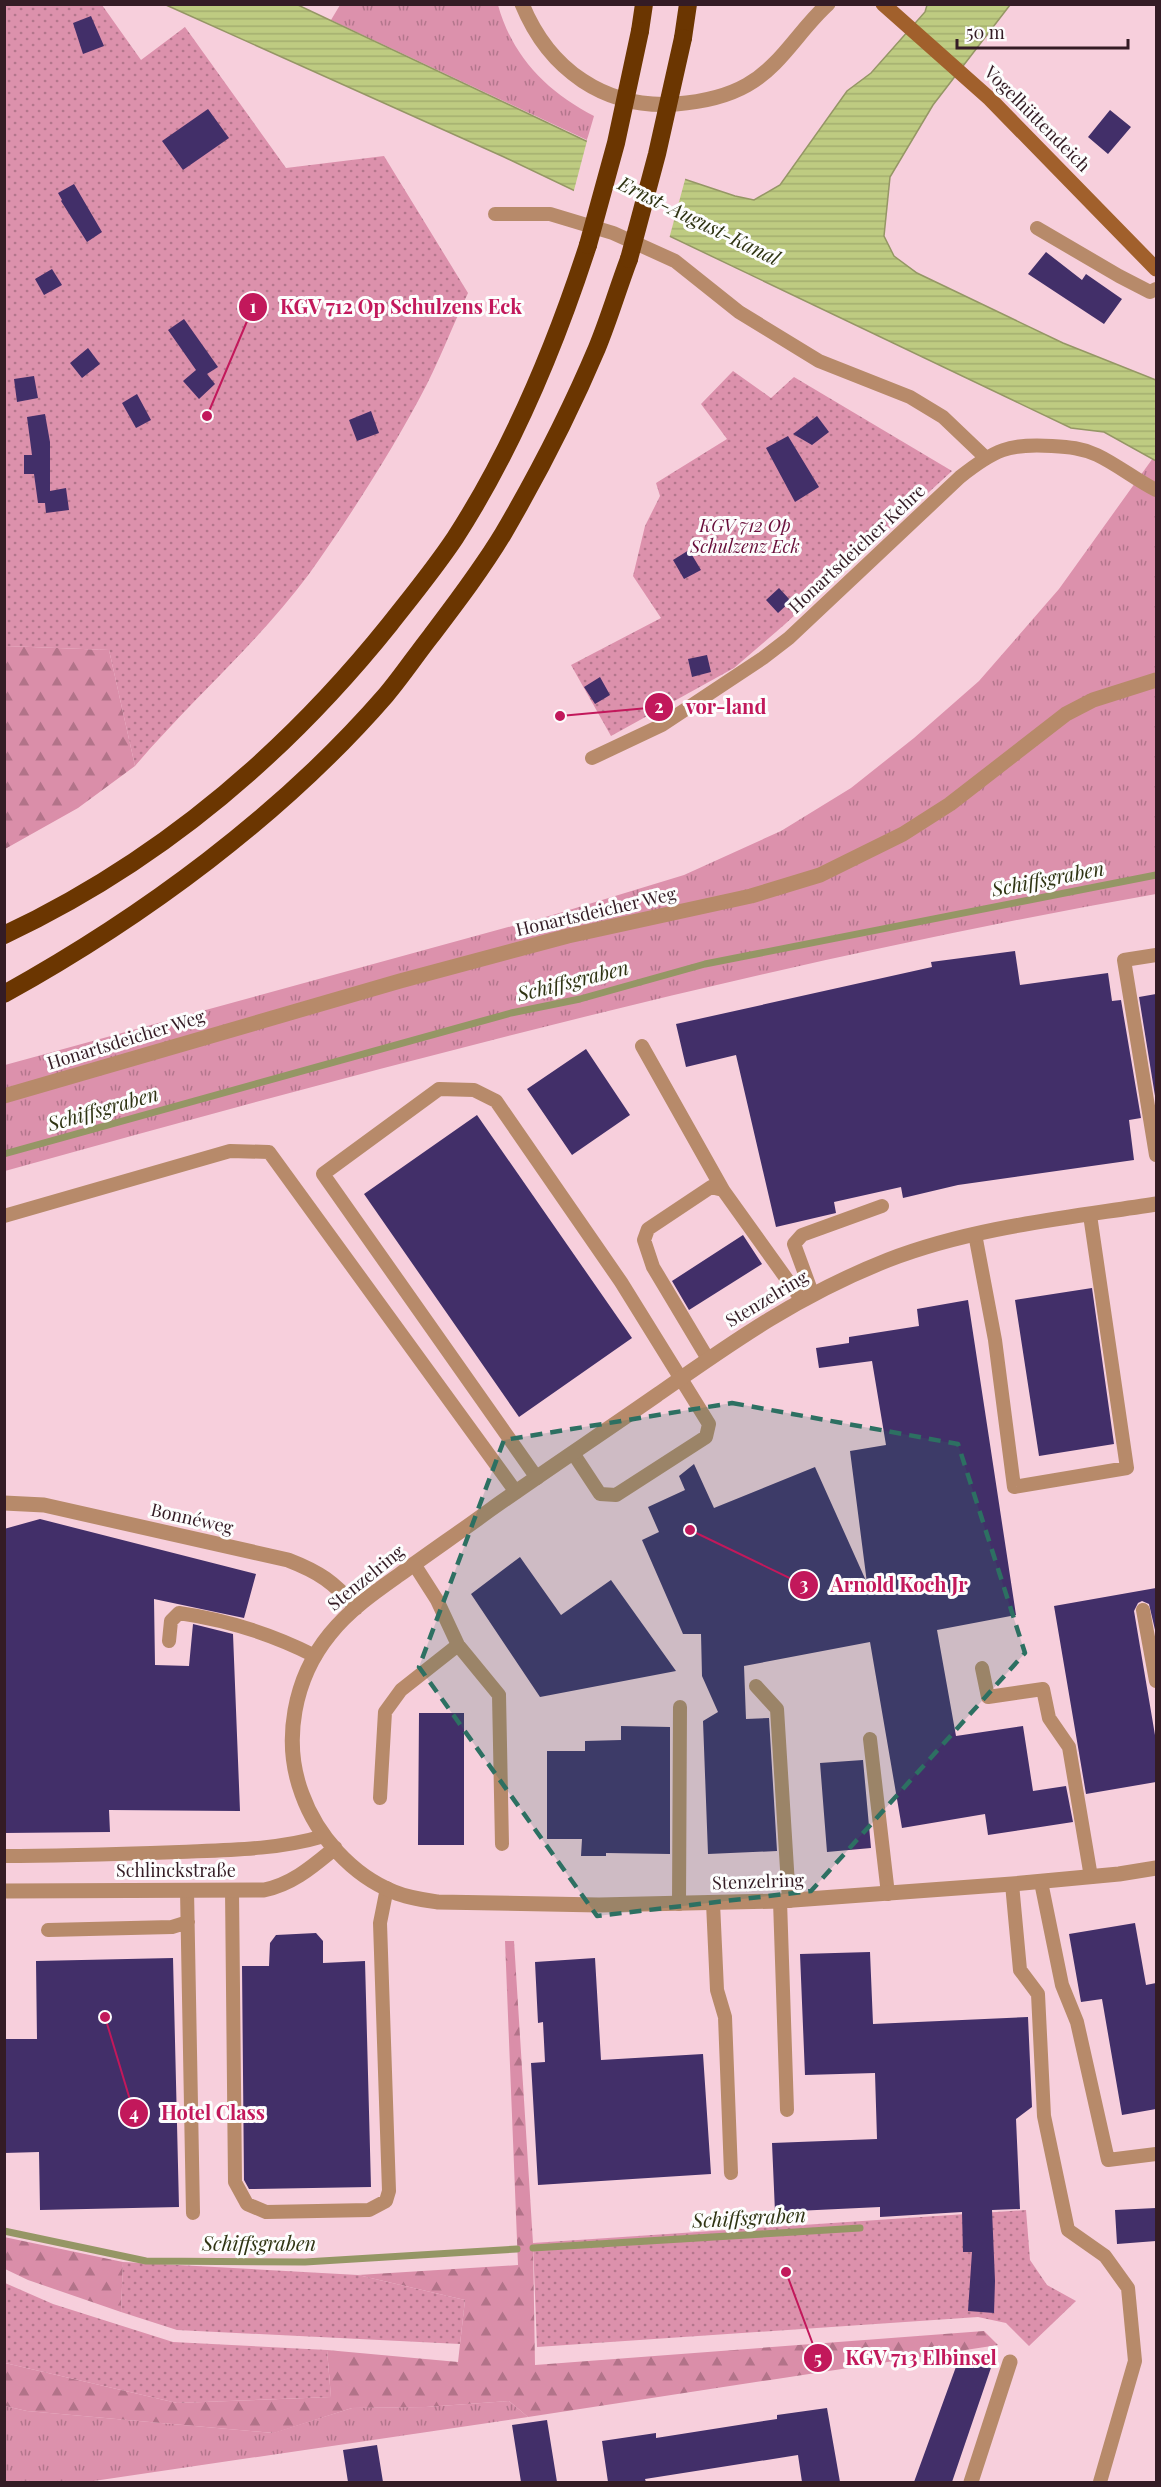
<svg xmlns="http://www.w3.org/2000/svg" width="1161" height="2487" viewBox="0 0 1161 2487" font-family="'Playfair Display',serif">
	<defs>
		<pattern id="grass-tufts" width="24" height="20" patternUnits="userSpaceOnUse" patternTransform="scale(1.5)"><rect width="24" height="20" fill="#dc91ac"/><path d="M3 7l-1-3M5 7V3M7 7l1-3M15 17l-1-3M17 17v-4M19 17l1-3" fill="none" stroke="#b3768c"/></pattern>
		<pattern id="forest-firs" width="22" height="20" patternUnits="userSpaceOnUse" patternTransform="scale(1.5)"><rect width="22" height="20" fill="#da8ea9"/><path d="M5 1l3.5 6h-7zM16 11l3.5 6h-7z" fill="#b27389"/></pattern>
		<pattern id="garden-dots" width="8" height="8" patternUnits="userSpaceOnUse" patternTransform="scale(1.5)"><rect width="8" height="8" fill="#dc91ac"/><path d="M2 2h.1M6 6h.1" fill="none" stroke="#b3768c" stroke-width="1.8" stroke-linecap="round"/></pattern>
		<pattern id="water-rules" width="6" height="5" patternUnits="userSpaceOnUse" patternTransform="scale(1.5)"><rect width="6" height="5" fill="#becb81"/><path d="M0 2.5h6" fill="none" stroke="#a4ae6f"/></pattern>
	</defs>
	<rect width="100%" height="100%" fill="#f7cfdc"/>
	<!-- grass -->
	<path fill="url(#grass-tufts)" d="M340 5H498C512 56 547 92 594 116L587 140 331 20Z
		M1153 458 1156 461V894C767 963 385 1065 5 1171V1065L556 914 684 875 781 831 851 788 914 738 979 681 1059 589Z
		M509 2401 528 2417 87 2482H5V2406L27 2411 273 2433 352 2408 426 2407Z"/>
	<!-- forest -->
	<path fill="url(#forest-firs)" d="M5 646 109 650 135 766 78 808 5 849Z
		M505 1941H514L533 2243 535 2365 984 2331 998 2345 528 2417 509 2401 426 2407 352 2408 274 2433 27 2411 5 2406V2363L177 2403 331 2397 327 2350 458 2362 465 2300 358 2275 518 2265Z
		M4 2237 123 2262 121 2312 28 2280 5 2269Z"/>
	<!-- garden -->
	<path fill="url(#garden-dots)" d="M7 4 102 5 141 60 185 27 286 168 384 156 468 293C454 323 442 354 427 384 394 448 351 515 309 574 258 643 190 701 135 766L109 650 5 646 4 6Z
		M733 371 771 398 794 377 952 471 784 625 734 668 611 736 571 665 661 618 633 576 645 526 660 496 656 483 727 439 701 404Z
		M1026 2210 1030 2260 1047 2285 1076 2301 1029 2346 1006 2323 978 2317 537 2347 533 2243Z
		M123 2262 358 2275 465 2300 460 2344 177 2330 121 2312Z
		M5 2283 53 2304 173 2342 327 2350 331 2397 177 2403 5 2363Z"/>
	<!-- water -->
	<path fill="url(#water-rules)" stroke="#959665" stroke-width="1.5" d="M166 5H298L624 159 735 196 754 200 780 185 847 91 871 73 925 12 927 5H1010L933 105 890 177 884 236 894 256 917 273 1063 343 1156 380V461L1104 432 1071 428 504 157Z"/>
	<!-- pier -->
	<path fill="#f7cfdc" d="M588 137 625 156 686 176 669 239 573 194Z"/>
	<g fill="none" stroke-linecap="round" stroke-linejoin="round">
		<!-- stream -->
		<path stroke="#959665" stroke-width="7" d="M4 1154 511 1013 580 999 705 964 1156 875
			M4 2231 146 2261 305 2262 517 2249
			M533 2248 860 2228"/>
	</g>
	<!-- building -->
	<path fill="#422f69" d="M91 16 104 46 83 54 73 23Z
		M208 109 229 138 183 170 162 141Z
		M1110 110 1131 127 1108 154 1088 137Z
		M74 184 102 232 87 242 61 201 62 200 58 193Z
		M1046 252 1082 280 1086 274 1122 299 1104 324 1028 274Z
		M52 269 62 285 44 295 35 279Z
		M184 319 218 367 207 374 215 384 199 399 183 381 196 370 168 330Z
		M88 348 100 364 82 378 70 363Z
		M34 376 38 398 17 402 14 379Z
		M137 394 151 420 136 428 122 403Z
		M371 411 379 433 357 441 349 420Z
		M45 414 50 442V491L66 488 69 510 46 513 45 503H38L34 474H24V455H32L27 417Z
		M817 416 829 432 812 445 793 434Z
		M788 436 819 487 795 502 766 448Z
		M689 550 701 570 684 579 673 560Z
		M779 588 791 601 778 613 766 600Z
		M707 655 711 672 692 677 688 659Z
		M600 677 610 695 595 704 584 687Z
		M1015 951 1020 985 1108 973 1112 1001 1121 1000 1141 1118 1129 1120 1134 1160 958 1185 903 1198 901 1187 834 1202 836 1213 776 1227 736 1055 686 1067 676 1024 932 967 931 962Z
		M1156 994V1102L1139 997Z
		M586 1049 630 1115 572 1155 527 1089Z
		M477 1115 632 1338 519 1417 364 1194Z
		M743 1235 762 1264 689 1310 672 1281Z
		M1092 1288 1114 1444 1039 1456 1015 1300Z
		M968 1300 1016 1615 937 1630 956 1736 1023 1726 1033 1791 1066 1786 1073 1822 988 1835 985 1814 902 1828 870 1642 744 1666 746 1719 769 1718 777 1851 708 1854 703 1721 718 1712 702 1676 701 1634H683L642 1540 659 1532 648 1507 685 1490 679 1476 694 1464 714 1508 815 1467 867 1583 850 1451 886 1445 872 1361 819 1368 816 1348 849 1343V1337L919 1326 917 1309Z
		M40 1519 256 1574 244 1618 154 1599 155 1665 189 1666 193 1624 233 1634 240 1811 109 1810 110 1832 4 1833V1529Z
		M520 1557 561 1615 611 1580 676 1671 540 1697 471 1594Z
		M1156 1588V1634L1149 1604 1142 1601 1138 1603 1134 1611 1156 1741V1782L1086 1794 1054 1606Z
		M419 1713H464V1845H418Z
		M621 1726 670 1727V1854L606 1853V1856H581L582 1839H547V1751H585V1741L621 1740Z
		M863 1760 871 1848 827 1852 820 1763Z
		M1135 1923 1146 1985 1156 1983V2109L1122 2115 1102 1999 1081 2002 1069 1934Z
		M316 1933 323 1941V1963L365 1961 371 2187 249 2189 244 2180 242 1966H269L270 1943 276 1935Z
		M870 1952 873 2024 1028 2017 1032 2107 1016 2119 1020 2209 992 2210 995 2281 994 2313 968 2311 972 2252H963L962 2212 880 2217V2207L775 2212 772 2143 877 2139 875 2073 805 2075 800 1954Z
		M173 1958 179 2207 40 2210 39 2152 4 2153V2039H37L36 1961Z
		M595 1958 601 2060 703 2054 711 2174 538 2185 531 2063 545 2062 543 2022 538 2023 535 1962Z
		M1156 2208V2241L1117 2244 1115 2210Z
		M995 2356 952 2482H914L957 2364Z
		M827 2408 840 2482H802L798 2455 645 2479 646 2482H608L602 2441 656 2433V2438L777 2419V2415Z
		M547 2420 557 2482H521L512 2425Z
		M377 2445 383 2482H348L343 2450Z"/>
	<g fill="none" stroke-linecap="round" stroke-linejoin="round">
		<!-- lane -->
		<path stroke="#b78a6a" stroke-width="14" d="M495 214H550L613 233 675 261 739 312 819 361 910 397 943 417 986 458
			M1037 228 1119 276 1150 292 1156 289
			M592 758 662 725 763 658 789 638 960 477C994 450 1009 443 1052 446 1069 447 1082 448 1097 455 1118 465 1136 480 1156 490
			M1156 955 1124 960 1156 1155
			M642 1046 723 1190
			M4 1216 230 1151 269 1152 516 1492
			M975 1234 995 1340 1014 1487 1127 1468 1090 1215
			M812 1293 794 1244 802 1235 882 1206
			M708 1359 653 1267 644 1240 648 1229 711 1187 723 1190 801 1299
			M537 1478 323 1174 439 1089 474 1090 496 1101 621 1282 709 1424 706 1437 616 1495 600 1494 573 1453
			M414 1564 437 1600 458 1645 499 1695 502 1844
			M1143 1610 1156 1681
			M169 1641 171 1621 179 1613C227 1620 272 1634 315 1656
			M982 1668 988 1697 1043 1689 1049 1718 1069 1747 1091 1877
			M756 1686 777 1709 789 1901
			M870 1739 888 1894
			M380 1798 385 1712 401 1690 458 1645
			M4 1856C63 1856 121 1854 179 1852 227 1850 277 1850 324 1836
			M1041 1882 1062 1985 1077 2022 1108 2160 1156 2154
			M1012 1884 1020 1970 1038 1994 1044 2116 1068 2230 1105 2256 1128 2288 1135 2361 1100 2482
			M187 1890 193 2213
			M232 1890 235 2182 247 2204 266 2212 369 2210 386 2201 389 2191 380 1923 387 1888
			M780 1901 787 2110
			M713 1903 717 1990 725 2017 731 2173
			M679 1904 680 1707
			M48 1930 172 1927 188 1922"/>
		<!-- street -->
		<path stroke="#b78a6a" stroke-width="15" d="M522 4C549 70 605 109 676 104 701 102 726 97 747 85 781 66 799 30 828 4
			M4 1096 400 981 568 936 751 896 820 875 903 834 950 804 1066 714 1093 700 1156 680
			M1156 1204C1067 1218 973 1227 888 1260 799 1295 734 1341 657 1395 601 1434 545 1471 490 1510 460 1532 429 1553 399 1575 375 1592 349 1610 330 1634 294 1678 282 1741 302 1794 317 1836 352 1875 394 1892 408 1898 424 1900 438 1902L599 1905 780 1901 1012 1884 1119 1874 1156 1868
			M4 1503 44 1505 288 1560C319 1572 334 1582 356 1608
			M4 1891 264 1890C293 1884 313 1866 335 1848
			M971 2482 1010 2362"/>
		<!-- secondary -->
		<path stroke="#a1602c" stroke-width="15" d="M883 4 990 99 1156 269"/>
		<!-- highway -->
		<path stroke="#6b3601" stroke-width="18" d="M640 31 644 4
			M683 38 688 4
			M4 935C157 863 285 755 390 624 412 596 435 568 455 538 513 448 555 347 588 245
			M4 994C143 917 282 815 386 695 402 676 416 655 431 636 456 603 482 569 503 534 538 474 570 412 597 348 609 319 618 288 629 259"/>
		<!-- highway-bridge -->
		<path stroke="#6b3601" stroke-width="18" d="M588 245 616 143 640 31
			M629 259 657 154 683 38"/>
	</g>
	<!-- marked area -->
	<path fill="#2d7062" fill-opacity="0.2" stroke="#2d7062" stroke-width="4.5" stroke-dasharray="12 8" stroke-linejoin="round" d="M732 1403 958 1444 1025 1653 811 1891 597 1916 419 1667 504 1440Z"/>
	<g text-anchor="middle" stroke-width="6" stroke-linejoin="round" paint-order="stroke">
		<!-- street labels -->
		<g font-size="18" fill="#341c25" stroke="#fdfdfd">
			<text transform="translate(1037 119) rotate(45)" y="6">Vogelhüttendeich</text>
			<text transform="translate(857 549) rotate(-43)" y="6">Honartsdeicher Kehre</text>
			<text transform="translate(596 912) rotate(-13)" y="6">Honartsdeicher Weg</text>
			<text transform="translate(126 1040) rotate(-17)" y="6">Honartsdeicher Weg</text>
			<text transform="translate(767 1299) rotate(-31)" y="6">Stenzelring</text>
			<text transform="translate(192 1519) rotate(13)" y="6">Bonnéweg</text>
			<text transform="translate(366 1578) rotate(-39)" y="6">Stenzelring</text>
			<text x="176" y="1877">Schlinckstraße</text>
			<text transform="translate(758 1882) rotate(-2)" y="6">Stenzelring</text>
		</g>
		<!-- park labels -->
		<g font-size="18" font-style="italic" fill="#680d3a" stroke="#fdfdfd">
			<text x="745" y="532">KGV 712 Op<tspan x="745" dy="21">Schulzenz Eck</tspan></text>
		</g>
		<!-- water labels -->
		<g font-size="20" font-style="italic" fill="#2f3413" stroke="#fdfdfd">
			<text transform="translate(699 221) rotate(26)" y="7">Ernst-August-Kanal</text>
			<text transform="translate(1048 879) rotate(-11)" y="7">Schiffsgraben</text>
			<text transform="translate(573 981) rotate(-14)" y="7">Schiffsgraben</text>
			<text transform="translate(103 1109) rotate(-16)" y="7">Schiffsgraben</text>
			<text transform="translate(749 2218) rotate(-3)" y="7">Schiffsgraben</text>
			<text x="259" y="2251">Schiffsgraben</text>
		</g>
	</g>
	<!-- callouts -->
	<path fill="none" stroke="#c2185b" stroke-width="2" d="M207 416L253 307M560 716L659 707M690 1530L804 1585M105 2017L134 2113M786 2272L818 2358"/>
	<g fill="#c2185b" stroke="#fdfdfd" stroke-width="2">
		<circle cx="207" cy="416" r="6"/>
		<circle cx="560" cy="716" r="6"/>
		<circle cx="690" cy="1530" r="6"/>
		<circle cx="105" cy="2017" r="6"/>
		<circle cx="786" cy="2272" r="6"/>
		<circle cx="253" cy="307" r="15"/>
		<circle cx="659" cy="707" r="15"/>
		<circle cx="804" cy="1585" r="15"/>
		<circle cx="134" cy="2113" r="15"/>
		<circle cx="818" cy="2358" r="15"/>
	</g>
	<g font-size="18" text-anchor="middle" font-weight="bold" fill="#fff">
		<text x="253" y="313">1</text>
		<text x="659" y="713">2</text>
		<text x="804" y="1591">3</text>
		<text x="134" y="2120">4</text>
		<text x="818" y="2365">5</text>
	</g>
	<g font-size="20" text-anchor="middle" font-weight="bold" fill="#c2185b" stroke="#fdfdfd" stroke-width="6" stroke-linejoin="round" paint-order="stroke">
		<text x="401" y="314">KGV 712 Op Schulzens Eck</text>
		<text x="726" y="714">vor-land</text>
		<text x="899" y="1592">Arnold Koch Jr</text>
		<text x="213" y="2120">Hotel Class</text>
		<text x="921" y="2365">KGV 713 Elbinsel</text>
	</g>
	<!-- border -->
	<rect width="1161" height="2487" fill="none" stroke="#341c25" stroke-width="12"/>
	<!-- scale -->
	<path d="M957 39v9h171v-9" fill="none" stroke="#341c25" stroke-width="3"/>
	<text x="966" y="39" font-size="18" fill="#341c25" stroke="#fdfdfd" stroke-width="4.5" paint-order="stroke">50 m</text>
</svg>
